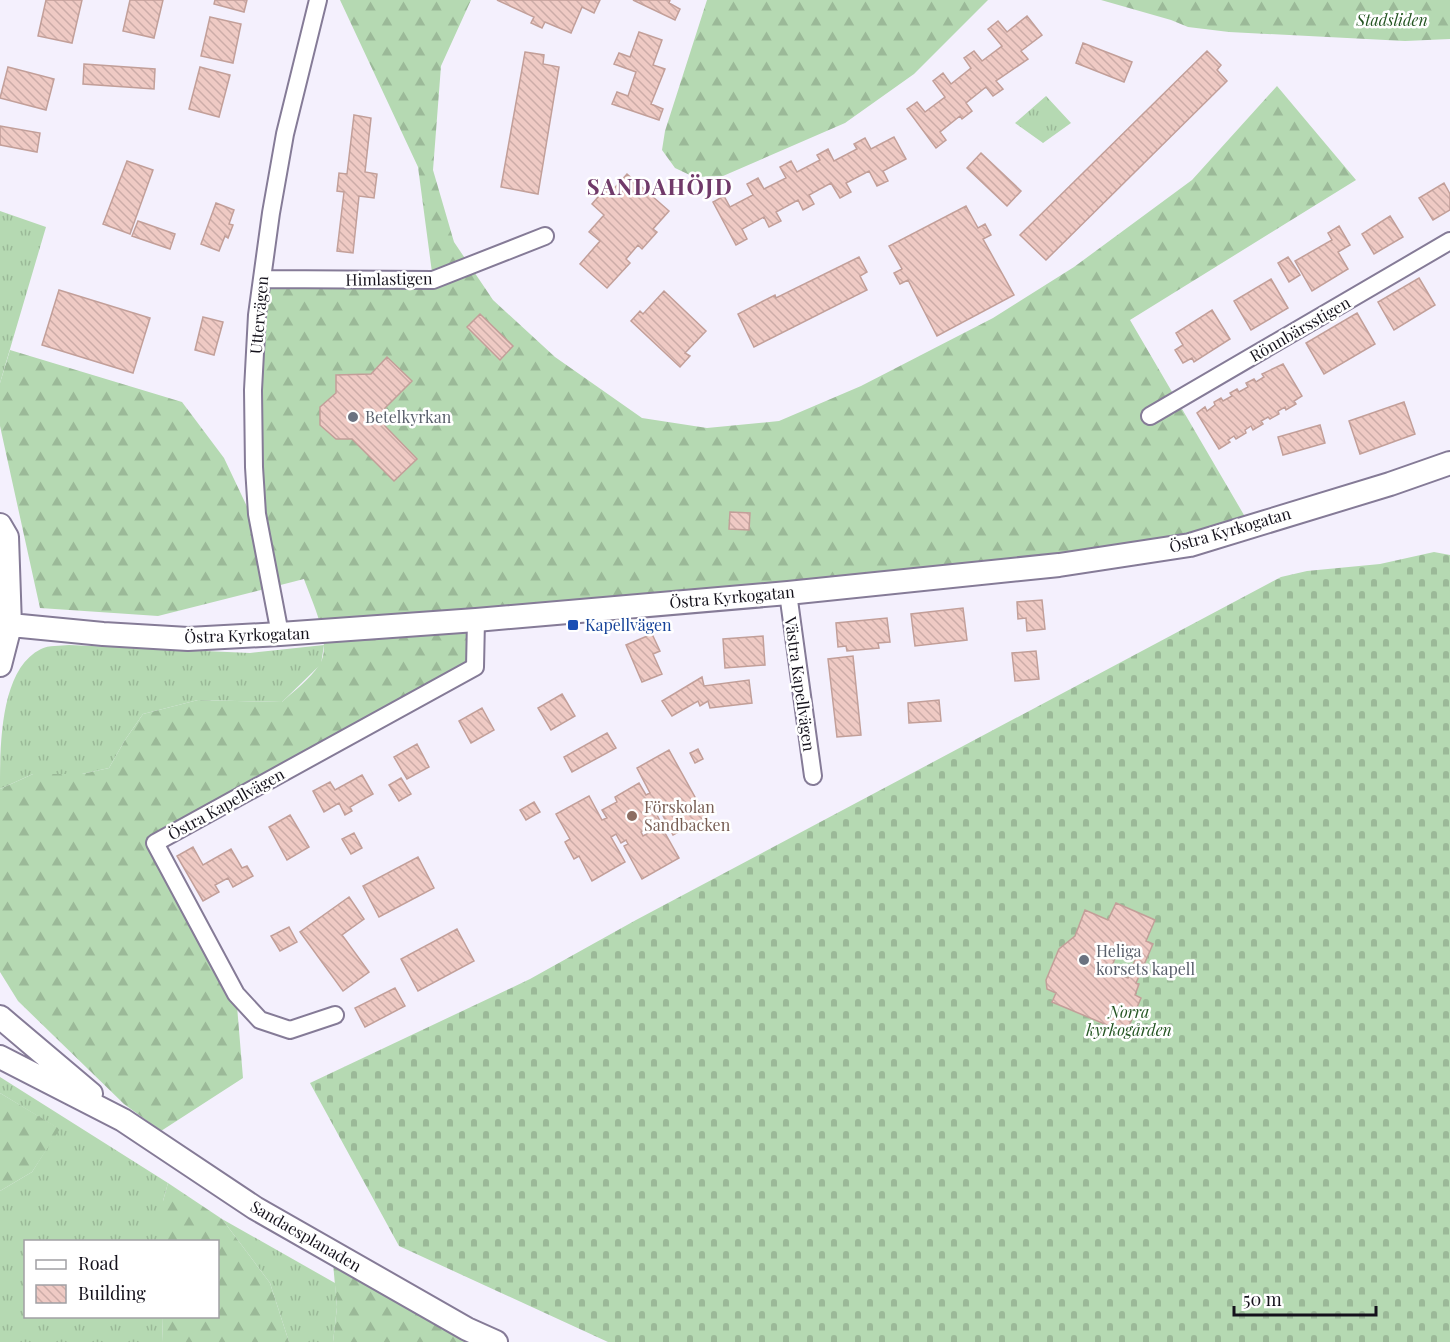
<svg xmlns="http://www.w3.org/2000/svg" width="1450" height="1342" viewBox="0 0 1450 1342" font-family="'Playfair Display',serif">
	<defs>
		<pattern id="grass-tufts" width="24" height="20" patternUnits="userSpaceOnUse" patternTransform="scale(1.5)"><rect width="24" height="20" fill="#b5d9b2"/><path d="M3 7l-1-3M5 7V3M7 7l1-3M15 17l-1-3M17 17v-4M19 17l1-3" fill="none" stroke="#9bb998"/></pattern>
		<pattern id="forest-firs" width="22" height="20" patternUnits="userSpaceOnUse" patternTransform="scale(1.5)"><rect width="22" height="20" fill="#b5d9b2"/><path d="M5 1l3.5 6h-7zM16 11l3.5 6h-7z" fill="#9bb998"/></pattern>
		<pattern id="cemetery-stones" width="16" height="16" patternUnits="userSpaceOnUse" patternTransform="scale(1.5)"><rect width="16" height="16" fill="#b5d9b2"/><path d="M2 7V4a2 2 0 0 1 4 0v3zM10 15v-3a2 2 0 0 1 4 0v3z" fill="#9bb998"/></pattern>
		<pattern id="building-back-hatch" width="6" height="6" patternUnits="userSpaceOnUse" patternTransform="scale(1.5)"><rect width="6" height="6" fill="#efcac4"/><path d="M-1 5l2 2M0 0l6 6M5-1l2 2" fill="none" stroke="#ccaca8"/></pattern>
	</defs>
	<rect width="100%" height="100%" fill="#f4f0fd"/>
	<!-- grass -->
	<path fill="url(#grass-tufts)" d="M1046 96 1071 123 1043 143 1015 123Z
		M0 211 46 227 0 383Z
		M69 645 250 653 324 645 321 664 282 702 198 700 143 714 125 740 109 768 82 774H33L0 789C0 745 0 669 41 649 49 645 60 646 69 645Z
		M0 1077 168 1183 163 1201V1241L26 1242V1316L163 1317 162 1342H0V1191L32 1172 59 1129 0 1093Z
		M222 1219 335 1283 337 1307 333 1342H289L270 1283Z"/>
	<!-- forest -->
	<path fill="url(#forest-firs)" d="M340 0H471L441 66 433 170 454 242 493 300 555 357 642 418 707 428 779 421 861 386 993 318 1074 267 1192 180 1277 86 1356 180 1130 320 1251 527 1190 545 476 620 475 667 155 843 236 994 243 1078 161 1131 124 1104 18 1001 0 972V789L33 774H82L109 768 125 740 143 714 198 700 282 702C294 691 310 679 319 665 334 645 311 600 304 579L158 616 40 608 0 426V383L10 350 182 402 224 458 260 534 253 390 262 279 433 280 418 167Z
		M707 0H988L914 74 845 123 723 176 694 177 675 168 662 150 665 131Z
		M1101 0H1450V39L1405 41 1229 32 1188 27 1171 20Z
		M0 1093 60 1129 32 1172 0 1191Z
		M168 1183 222 1219 270 1283 289 1342H162L163 1317 218 1316V1242L163 1241V1201Z
		M332 1252 496 1342H333L337 1307Z"/>
	<!-- cemetery -->
	<path fill="url(#cemetery-stones)" d="M1434 552 1450 555V1342H608L399 1246 310 1083 530 979 636 920 1281 577 1307 571 1380 564Z"/>
	<!-- building -->
	<path fill="url(#building-back-hatch)" stroke="#c29f99" stroke-width="1.5" fill-rule="evenodd" d="M46 0H82L72 43 38 36Z
		M130 0H163L154 38 123 31Z
		M215 0H247L244 12 214 4Z
		M497 0H600L594 13 582 7 571 33 545 22 542 28 531 23 534 17Z
		M633 0H670L669 3 680 9 675 20Z
		M1027 16 1042 35 1021 51 1028 59 996 81 1003 89 993 96 986 87 966 103 972 111 962 119 960 116 940 132 946 140 936 148 907 109 917 102 925 112 945 97 933 81 943 73 951 84 971 68 964 58 974 51 982 61 1002 46 988 29 998 21 1007 32Z
		M210 17 241 24 233 63 201 56Z
		M639 32 662 40 653 65 665 69 651 104 663 109 659 120 612 104 617 92 628 96 636 72 614 64 619 53 630 57Z
		M1083 43 1132 62 1124 82 1076 63Z
		M1207 51 1221 65 1217 70 1227 81 1046 260 1020 235Z
		M525 52 544 55 543 64 559 67 538 194 501 187Z
		M84 64 155 69 154 89 83 84Z
		M8 67 54 79 46 110 0 98Z
		M200 67 230 75 219 117 189 109Z
		M354 115 371 118 365 172 377 174 374 198 359 196 353 253 337 251 344 192 337 191 339 173 347 174Z
		M0 126 40 133 37 152 0 145Z
		M894 137 906 159 883 171 888 181 877 186 869 171 846 183 851 192 840 198 831 183 809 195 814 204 803 210 798 200 776 212 781 221 769 227 764 217 742 229 747 239 736 245 713 202 724 196 730 207 753 195 747 184 758 178 764 189 786 178 780 167 791 161 797 172 820 160 817 155 828 149 834 161 857 149 854 144 865 138 871 149Z
		M981 153 1021 191 1007 206 967 168Z
		M127 161 153 170 130 234 103 224Z
		M627 174 669 211 653 229 657 232 642 249 638 245 626 259 630 263 607 288 580 264 600 241 589 232 604 215 592 204 605 189 610 193Z
		M1444 183 1450 194V210L1433 220 1419 198Z
		M216 203 234 210 229 224 233 225 228 238 225 236 219 251 201 244Z
		M966 206 978 228 985 224 991 235 983 239 1014 295 937 336 908 280 900 284 894 273 902 269 889 246Z
		M1390 216 1403 237 1374 254 1362 234Z
		M138 221 175 234 170 249 132 236Z
		M1339 226 1350 245 1338 252 1348 269 1312 291 1295 261 1332 240 1328 233Z
		M859 257 867 272 860 276 867 290 754 347 738 314 775 295 776 298Z
		M1288 257 1300 275 1289 282 1278 263Z
		M1419 278 1435 305 1394 330 1378 302Z
		M1271 279 1288 308 1251 330 1234 301Z
		M59 290 150 318 133 373 42 345Z
		M664 291 706 331 685 353 690 356 680 367 631 321 640 311 643 314Z
		M1212 310 1230 339 1194 362 1192 358 1183 363 1175 350 1183 345 1176 333Z
		M1357 313 1375 344 1324 374 1306 343Z
		M480 314 513 346 500 360 467 327Z
		M203 317 223 322 214 355 195 350Z
		M387 357 412 381 385 408V426L417 459 394 481 352 439H336L320 425V407L336 393V375L371 374Z
		M1283 364 1302 396 1294 401 1296 404 1286 410 1285 407 1278 411 1279 414 1270 419 1268 417 1261 421 1263 424 1253 430 1251 426 1245 430 1246 433 1236 439 1234 436 1228 440 1230 442 1219 449 1197 413 1205 407 1207 411 1215 405 1214 402 1221 398 1223 401 1232 396 1230 393 1237 389 1239 392 1248 387 1246 383 1254 379 1256 382 1264 377 1262 374Z
		M1404 402 1415 434 1360 454 1349 421Z
		M1320 425 1325 443 1283 455 1278 437Z
		M730 512 750 513 749 530 729 529Z
		M1042 600 1045 629 1027 631 1026 618 1018 619 1017 602Z
		M963 608 967 640 915 646 911 614Z
		M887 618 890 642 878 643 879 648 847 651 846 646 838 647 836 623Z
		M652 634 660 651 653 654 662 674 642 682 626 645Z
		M763 636 765 665 725 668 723 639Z
		M1036 651 1039 679 1015 681 1012 653Z
		M853 656 861 735 837 737 828 659Z
		M702 677 704 686 749 680 752 703 710 708 708 701 700 706 698 701 672 716 662 701Z
		M562 694 575 716 551 730 538 708Z
		M939 700 941 721 909 723 908 703Z
		M482 708 494 730 471 743 459 721Z
		M607 733 616 748 572 772 564 757Z
		M417 744 429 767 407 779 394 757Z
		M698 749 703 759 695 763 690 753Z
		M669 750 706 817 673 835 660 810 656 813 660 821 641 832 643 836 661 826 679 858 642 879 624 846 628 844 626 840 621 843 616 834 611 837 625 862 592 881 579 856 574 859 565 842 570 839 556 814 589 796 602 820 607 818 602 810 617 802 615 797 639 783 646 795 650 793 637 768Z
		M362 775 373 794 350 807 352 811 345 815 339 803 324 812 313 791 330 782 335 790Z
		M401 778 411 794 399 801 389 785Z
		M534 802 540 812 526 820 520 810Z
		M290 815 309 847 287 860 269 827Z
		M354 833 362 848 351 854 342 839Z
		M193 847 203 865 231 849 242 868 247 866 253 876 233 887 228 878 215 885 219 892 203 901 177 856Z
		M418 857 434 888 379 917 363 886Z
		M349 897 364 919 342 935 369 972 343 991 300 932Z
		M1116 903 1155 920 1146 941 1153 944 1136 983 1139 984 1135 995 1141 998 1126 1033 1052 1002 1056 993 1047 989 1046 980 1059 949 1075 936 1085 910 1108 920ZM1121 943 1139 950 1128 978 1110 971Z
		M289 927 297 942 280 951 271 936Z
		M457 929 474 961 418 991 401 959Z
		M395 988 405 1006 365 1027 355 1008Z"/>
	<g fill="none" stroke-linecap="round" stroke-linejoin="round">
		<defs>
			<path id="street" d="M262 279 433 280 545 236
				M1150 416 1450 241
				M788 593 813 776
				M280 634 257 514 254 467 253 390 257 315 271 213 285 134 318 0
				M335 1015 290 1030 260 1020 236 994 155 843 475 667 476 620"/>
			<path id="secondary" d="M0 525 7 537 10 626 0 665
				M0 624 103 634 188 639 280 634 476 620 788 593 1059 565 1190 545 1390 484 1450 463
				M0 1017 91 1094
				M0 1057 123 1120 255 1208 467 1329 496 1342"/>
		</defs>
		<!-- street casing -->
		<use href="#street" stroke="#857b97" stroke-width="20"/>
		<!-- secondary casing -->
		<use href="#secondary" stroke="#857b97" stroke-width="26"/>
		<!-- street -->
		<use href="#street" stroke="#fff" stroke-width="16"/>
		<!-- secondary -->
		<use href="#secondary" stroke="#fff" stroke-width="22"/>
	</g>
	<!-- markers -->
	<g fill="#6b7280" stroke="#fff" stroke-width="2">
		<circle cx="353" cy="417" r="6"/>
		<circle cx="1084" cy="960" r="6"/>
	</g>
	<rect fill="#1a4fb4" stroke="#fff" stroke-width="2" x="567" y="619" width="12" height="12" rx="3"/>
	<circle fill="#8d6e63" stroke="#fff" stroke-width="2" cx="632" cy="816" r="6"/>
	<g text-anchor="middle" stroke-width="5" stroke-linejoin="round" paint-order="stroke">
		<!-- park labels -->
		<g font-size="16" font-style="italic" fill="#235421" stroke="#fff">
			<text x="1392" y="26">Stadsliden</text>
			<text x="1129" y="1018">Norra<tspan x="1129" dy="18">kyrkogården</tspan></text>
		</g>
		<!-- street labels -->
		<g font-size="16" fill="#15121c" stroke="#fff">
			<text transform="translate(389 279) rotate(-1)" y="6">Himlastigen</text>
			<text transform="translate(259 315) rotate(-85)" y="6">Uttervägen</text>
			<text transform="translate(1300 329) rotate(-30)" y="6">Rönnbärsstigen</text>
			<text transform="translate(1230 530) rotate(-16)" y="6">Östra Kyrkogatan</text>
			<text transform="translate(732 597) rotate(-5)" y="6">Östra Kyrkogatan</text>
			<text transform="translate(247 635) rotate(-2)" y="6">Östra Kyrkogatan</text>
			<text transform="translate(800 684) rotate(82)" y="6">Västra Kapellvägen</text>
			<text transform="translate(226 804) rotate(-29)" y="6">Östra Kapellvägen</text>
			<text transform="translate(306 1236) rotate(30)" y="6">Sandaesplanaden</text>
		</g>
		<!-- worship labels -->
		<g font-size="16" fill="#5b616d" stroke="#fff" text-anchor="start">
			<text x="365" y="423">Betelkyrkan</text>
			<text x="1096" y="957">Heliga<tspan x="1096" dy="18">korsets kapell</tspan></text>
		</g>
		<!-- transit labels -->
		<g font-size="16" fill="#164399" stroke="#fff" text-anchor="start">
			<text x="585" y="631">Kapellvägen</text>
		</g>
		<!-- education labels -->
		<g font-size="16" fill="#785e54" stroke="#fff" text-anchor="start">
			<text x="644" y="813">Förskolan<tspan x="644" dy="18">Sandbacken</tspan></text>
		</g>
		<!-- district labels -->
		<g font-size="22" font-weight="bold" letter-spacing="1.5" fill="#703a6a" stroke="#fff">
			<text x="660" y="195">SANDAHÖJD</text>
		</g>
	</g>
	<!-- legend -->
	<rect x="24" y="1240" width="195" height="78" fill="#ffffff" stroke="#a1a0a4" stroke-width="1.5"/>
	<rect x="36" y="1260" width="30" height="9" fill="#ffffff" stroke="#a1a0a4" stroke-width="1.5"/>
	<text x="78" y="1270" font-size="18" fill="#15121c">Road</text>
	<rect x="36" y="1285" width="30" height="18" fill="url(#building-back-hatch)" stroke="#a1a0a4" stroke-width="1.5"/>
	<text x="78" y="1300" font-size="18" fill="#15121c">Building</text>
	<!-- scale -->
	<path d="M1234 1306v9h142v-9" fill="none" stroke="#15121c" stroke-width="3"/>
	<text x="1243" y="1306" font-size="18" fill="#15121c" stroke="#ffffff" stroke-width="4.5" paint-order="stroke">50 m</text>
</svg>
